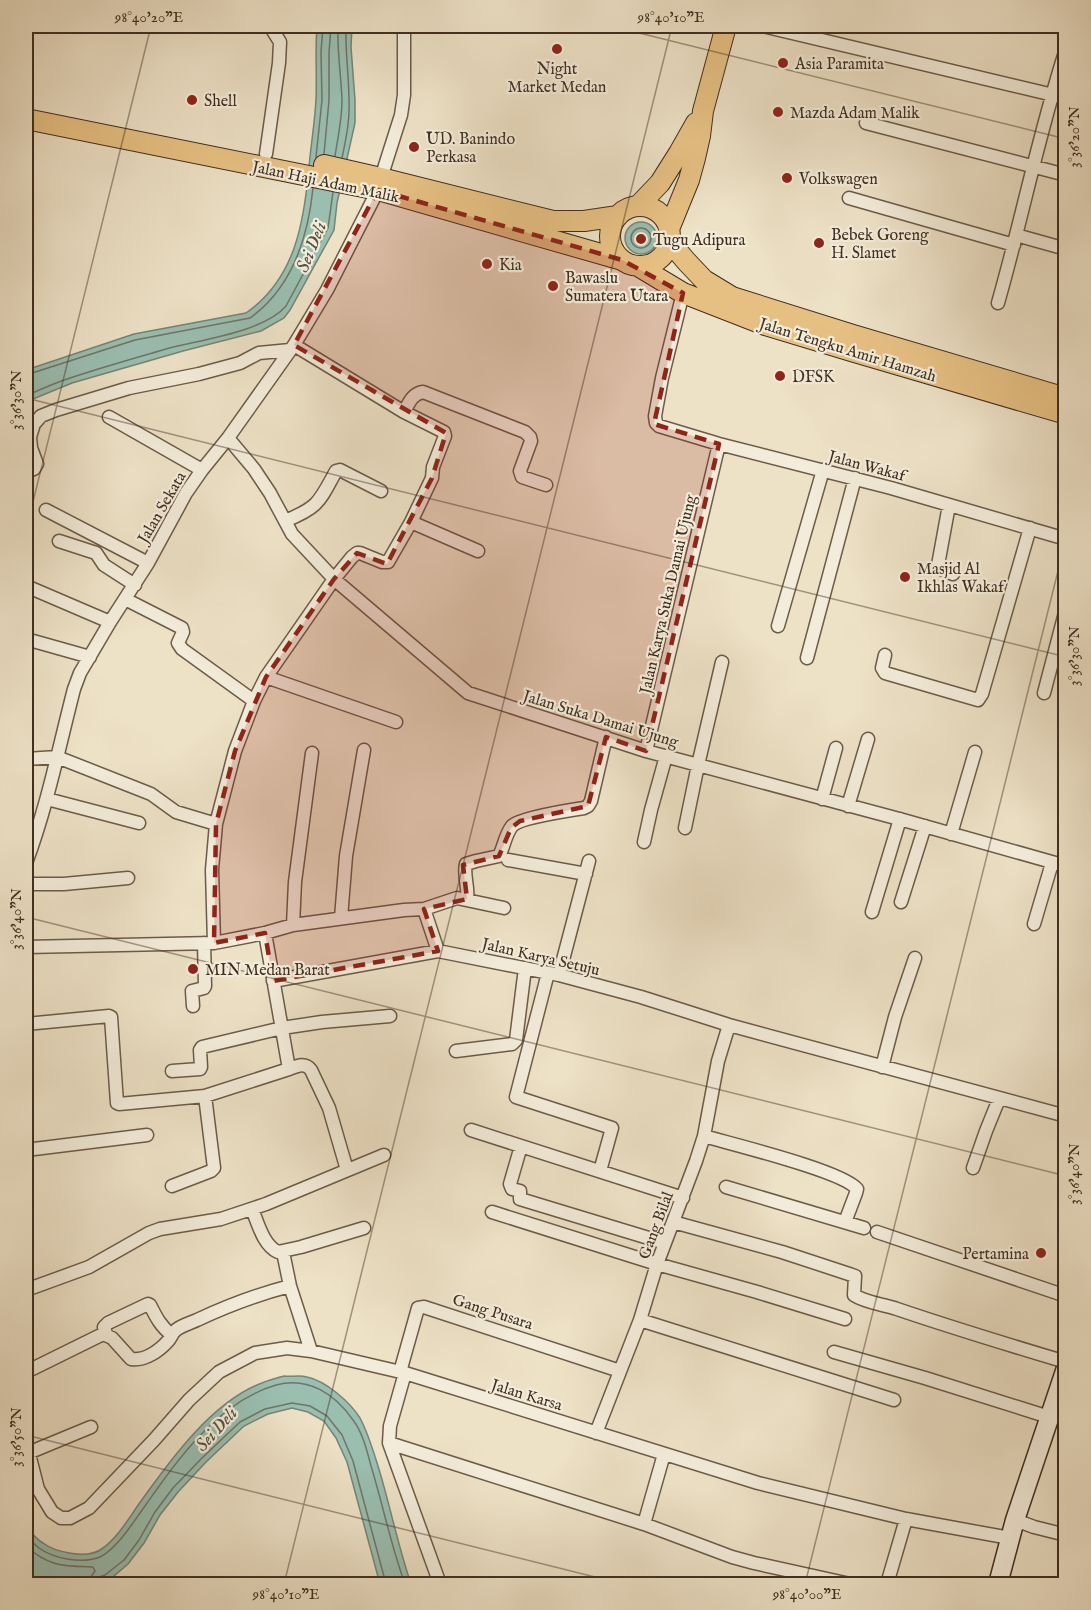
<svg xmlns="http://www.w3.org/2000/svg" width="1091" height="1610" viewBox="0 0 1091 1610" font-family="'IM FELL English',serif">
	<rect width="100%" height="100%" fill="#ede1c6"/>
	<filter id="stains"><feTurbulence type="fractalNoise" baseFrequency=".00333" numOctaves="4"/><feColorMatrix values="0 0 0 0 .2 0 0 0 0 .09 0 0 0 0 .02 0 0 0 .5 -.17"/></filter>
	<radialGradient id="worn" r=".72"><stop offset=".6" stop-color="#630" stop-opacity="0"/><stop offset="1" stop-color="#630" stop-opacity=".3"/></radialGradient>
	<!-- water -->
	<path fill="#9abeb0" stroke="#768476" stroke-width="1.5" d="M317 26H352L351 47 355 100V123L337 203 334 230 290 310 284 318 261 331 183 351 72 383 26 402V370L134 334 246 313C295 279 304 223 309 167 311 144 315 121 316 99 317 74 315 50 317 26Z
		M625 238a16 16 0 1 1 32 0a16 16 0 1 1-32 0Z
		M284 1376C291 1377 300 1375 307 1377 326 1381 350 1402 360 1418 368 1433 373 1450 378 1466 390 1505 398 1546 411 1584H380L347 1462 336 1438 324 1421 308 1412 292 1408 268 1414 244 1426 206 1462 178 1492 160 1515 144 1543 128 1564 108 1581 92 1584H50L26 1574V1527C31 1532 36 1539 43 1543 55 1552 86 1559 100 1550 117 1540 130 1516 141 1501 171 1459 213 1401 262 1383 269 1380 277 1378 284 1376Z"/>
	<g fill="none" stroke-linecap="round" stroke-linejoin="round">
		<!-- shore -->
		<path stroke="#6d7668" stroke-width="1.5" d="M324 154 329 100V53L331 26
			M335 156C338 137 342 119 342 100 341 75 337 51 338 26
			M316 157 322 100 321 52 323 26
			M342 158C346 139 350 120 349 101 349 76 345 51 346 26
			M631 238a10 10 0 1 1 20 0a10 10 0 1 1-20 0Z
			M26 375 135 340 250 318C292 288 308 238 313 188
			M26 396C41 389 57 382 73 377 103 367 135 358 166 349 199 340 264 332 286 306L328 228 333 192
			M26 1535C30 1539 34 1544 39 1548 54 1559 82 1564 100 1557 117 1549 134 1521 145 1506 178 1459 218 1402 276 1385 308 1376 335 1394 353 1420 363 1433 367 1451 371 1466 383 1505 391 1546 405 1584
			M26 1546C49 1567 64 1566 93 1567L95 1571 90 1578 89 1584
			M97 1584 99 1577 105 1575 124 1560 139 1540 155 1512 173 1488 202 1458 240 1422 265 1409 292 1403 310 1406 327 1416 342 1435 353 1461 386 1584"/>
		<defs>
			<path id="street" d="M763 26 1066 98
				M866 123 1066 175
				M266 154 279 63 280 42 270 26
				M381 178 401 115 404 95V26
				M849 198 1014 245
				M1016 235 1066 249
				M683 293 662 378 655 416 656 423 659 426 719 444 891 488 1066 539
				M998 303C1022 219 1039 132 1066 49
				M404 412C409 403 412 394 423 392L525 432 530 437 531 441 520 471 522 477 546 485
				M109 417 202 470
				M228 438 254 469 270 493 292 534 334 579 468 693 646 751 903 820 1066 866
				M26 472 34 469 37 464 31 448 30 437 34 424 41 416 56 410 129 388 199 374 240 363 259 353 290 350
				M949 505 938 565 939 568 953 574
				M46 510 148 563
				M285 521C319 507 319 502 336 471L340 470 381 491
				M411 522 478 551
				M59 541 96 553 104 565 135 585
				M26 586 110 622
				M125 599 182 628 183 632 178 643 182 649 254 701
				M778 626 823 470
				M26 639 90 657
				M885 655 882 668 885 673 978 700 982 694 1030 528
				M807 658 855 478
				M266 677 396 722
				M1044 693 1066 609
				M646 751 719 444
				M26 759 57 757 151 794 176 812 216 824
				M47 799 139 823
				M822 799 836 748
				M848 806 868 739
				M685 828 698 765 722 662
				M951 834 975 752
				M644 842 651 810 666 756
				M508 860 586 874
				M26 863C47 807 59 747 74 689L80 673 110 622 148 563 186 493 202 470 228 438 294 345 327 290 378 190
				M26 882 33 884H64L128 878
				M467 899C469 887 463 875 466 864L476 861 499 856C504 847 505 835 512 826 519 818 571 810 584 808L588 806 591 801 606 737
				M901 902 925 826
				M424 909 457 898 504 908
				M872 912 900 819
				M341 918 346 856 364 750
				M1034 924 1052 863
				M293 925 295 882 312 753
				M214 943 212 870 216 824 235 751 254 701 266 677 334 579 352 557 357 553H360L382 562H388L411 522 432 478 433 467 445 436 444 432 404 412 294 345
				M26 947 214 943 265 933 293 925 404 910 424 909 438 951 559 975 641 997 729 1025 1066 1116
				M548 973 516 1097 612 1128 600 1171
				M559 975 589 861
				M273 981 438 951
				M193 1006 192 991 204 988 205 986 204 943
				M26 1024 109 1016 111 1017 117 1103 119 1104 205 1096 289 1069 265 933
				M456 1051 512 1044 516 1040 525 968
				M882 1067 895 1017 915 958
				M289 1069C297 1066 305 1062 311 1070L329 1108 347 1170
				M172 1071 200 1069 201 1067 200 1050 202 1047 282 1028 322 1022 390 1016
				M471 1130 683 1198
				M704 1136C731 1144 843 1171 857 1189L856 1193 845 1222
				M521 1146 510 1184 512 1189 520 1191V1199L665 1243
				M26 1150 147 1135
				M973 1168 986 1131 999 1099
				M172 1186 211 1171 214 1168 205 1096
				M726 1187 864 1228
				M252 1209C258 1223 263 1245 278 1252L301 1247 364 1228
				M492 1212 657 1264 757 1292 845 1319
				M673 1222 782 1252 849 1274 855 1276 854 1295C866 1303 883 1304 897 1309 953 1328 1009 1345 1066 1362
				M877 1232 1066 1296
				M283 1252 290 1286 311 1351
				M26 1290 89 1267 149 1233 160 1229 221 1219 266 1204 384 1155
				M640 1320 894 1400
				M106 1334 104 1327 108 1323 148 1304 150 1305C156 1317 161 1327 172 1335
				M834 1352 925 1378 1049 1417
				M26 1372 103 1334 112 1338 131 1359C145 1361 159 1351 168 1341 171 1338 172 1333 176 1330 182 1325 191 1323 197 1320 227 1306 259 1294 290 1286
				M400 1372 418 1308 424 1307 620 1371
				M405 1373 390 1426 389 1443 440 1584
				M596 1433 640 1320 657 1264 696 1161 704 1136 718 1061 729 1025
				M26 1442 38 1489 52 1512 61 1518H70L89 1508 154 1440 189 1400 219 1372 255 1353 287 1348 311 1351 405 1373 758 1483 906 1519 1010 1538
				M389 1443 644 1524 732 1557 754 1563 850 1584
				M28 1453 91 1427
				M1015 1520 1034 1527 1066 1535
				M644 1524 664 1454
				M887 1584 906 1519"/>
			<path id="secondary" d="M998 1584 1015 1520 1066 1368"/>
			<path id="primary" d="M26 119 378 190 622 260
				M324 165 381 178 553 221H584L618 216
				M638 206 660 183 679 153 696 123
				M610 236a30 30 0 1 1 60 0a30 30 0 1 1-60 0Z
				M669 229 689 180 695 158 700 136 703 111 726 26
				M670 242 686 261 704 280 732 297 853 335 1066 398
				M638 266 683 293 765 325 851 351 1066 414"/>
		</defs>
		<!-- street casing -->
		<use href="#street" stroke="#6b5b49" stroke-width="15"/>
		<!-- secondary casing -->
		<use href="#secondary" stroke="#402e1f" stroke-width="21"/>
		<!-- primary casing -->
		<use href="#primary" stroke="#402e1f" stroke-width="22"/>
		<!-- street -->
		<use href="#street" stroke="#f3ecda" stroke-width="12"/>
		<!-- secondary -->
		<use href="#secondary" stroke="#f3ecda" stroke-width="18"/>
		<!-- primary -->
		<use href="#primary" stroke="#e6c083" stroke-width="20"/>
	</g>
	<!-- marked area -->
	<path fill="#8f2418" fill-opacity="0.2" stroke="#8f2418" stroke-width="4.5" stroke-dasharray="12 8" stroke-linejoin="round" d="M378 190 622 260 683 293 654 424 719 444 646 751 606 737 588 806 520 821 511 828 499 856 463 865 467 899 424 909 438 951 273 981 265 933 214 943 216 824 235 751 266 677 334 579 357 553 387 564 432 478 446 433 294 345Z"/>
	<!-- ticks -->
	<path fill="none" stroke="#402e1f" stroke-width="1.5" stroke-opacity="0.45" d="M611 26 1066 139M26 398 1066 657M26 530 151 26M26 917 1066 1176M26 1435 623 1584M284 1584 672 26M805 1584 1066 539"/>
	<!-- markers -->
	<g fill="#8f2418" stroke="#f3ecda" stroke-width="2">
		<circle cx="557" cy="49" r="6"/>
		<circle cx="783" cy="63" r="6"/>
		<circle cx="192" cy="100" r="6"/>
		<circle cx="778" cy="112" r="6"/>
		<circle cx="414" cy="147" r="6"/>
		<circle cx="787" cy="178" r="6"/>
		<circle cx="641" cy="239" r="6"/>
		<circle cx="819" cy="243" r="6"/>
		<circle cx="487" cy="264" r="6"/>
		<circle cx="553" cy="286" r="6"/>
		<circle cx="780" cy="376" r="6"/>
		<circle cx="905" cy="577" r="6"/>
		<circle cx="193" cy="969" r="6"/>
		<circle cx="1041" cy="1253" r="6"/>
	</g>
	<g text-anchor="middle" stroke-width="4.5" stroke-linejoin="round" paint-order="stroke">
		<!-- poi labels -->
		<g font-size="16" fill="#402e1f" stroke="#f3ecda" text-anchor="start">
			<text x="795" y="69">Asia Paramita</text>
			<text x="557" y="74" text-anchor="middle">Night<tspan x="557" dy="18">Market Medan</tspan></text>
			<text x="204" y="106">Shell</text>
			<text x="790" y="118">Mazda Adam Malik</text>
			<text x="426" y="144">UD. Banindo<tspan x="426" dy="18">Perkasa</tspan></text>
			<text x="799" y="184">Volkswagen</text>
			<text x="831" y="240">Bebek Goreng<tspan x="831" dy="18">H. Slamet</tspan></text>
			<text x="653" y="245">Tugu Adipura</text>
			<text x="499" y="270">Kia</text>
			<text x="565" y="283">Bawaslu<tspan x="565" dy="18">Sumatera Utara</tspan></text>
			<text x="792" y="382">DFSK</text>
			<text x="917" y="574">Masjid Al<tspan x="917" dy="18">Ikhlas Wakaf</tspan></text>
			<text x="205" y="975">MIN Medan Barat</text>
			<text x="1029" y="1259" text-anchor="end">Pertamina</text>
		</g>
		<!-- street labels -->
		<g font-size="16" fill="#402e1f" stroke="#f3ecda">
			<text transform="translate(326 181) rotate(12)" y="6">Jalan Haji Adam Malik</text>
			<text transform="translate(848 349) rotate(17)" y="6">Jalan Tengku Amir Hamzah</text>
			<text transform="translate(867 465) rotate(15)" y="6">Jalan Wakaf</text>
			<text transform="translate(161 507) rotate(-60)" y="6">Jalan Sekata</text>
			<text transform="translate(667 594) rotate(-77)" y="6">Jalan Karya Suka Damai Ujung</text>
			<text transform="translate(601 718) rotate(17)" y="6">Jalan Suka Damai Ujung</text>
			<text transform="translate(541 956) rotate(13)" y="6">Jalan Karya Setuju</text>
			<text transform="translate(655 1225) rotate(-69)" y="6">Gang Bilal</text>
			<text transform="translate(493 1311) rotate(18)" y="6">Gang Pusara</text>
			<text transform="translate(527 1394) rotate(17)" y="6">Jalan Karsa</text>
		</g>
		<!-- water labels -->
		<g font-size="18" font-style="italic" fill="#565243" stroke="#f3ecda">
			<text transform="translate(311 247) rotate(-68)" y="6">Sei Deli</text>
			<text transform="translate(216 1429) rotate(-48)" y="6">Sei Deli</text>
		</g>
	</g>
	<!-- margin -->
	<rect width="1091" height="1610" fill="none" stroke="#ede1c6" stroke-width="66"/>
	<rect x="33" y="33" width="1025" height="1544" fill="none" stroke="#402e1f" stroke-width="2"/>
	<g font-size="15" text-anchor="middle" fill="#402e1f">
		<text x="149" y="22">98°40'20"E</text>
		<text x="671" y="22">98°40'10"E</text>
		<text transform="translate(1074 137) rotate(-90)" y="5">3°36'20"N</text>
		<text transform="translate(16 400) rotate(-90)" y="5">3°36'30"N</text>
		<text transform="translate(1074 656) rotate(-90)" y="5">3°36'30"N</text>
		<text transform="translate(16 919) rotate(-90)" y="5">3°36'40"N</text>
		<text transform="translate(1074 1174) rotate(-90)" y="5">3°36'40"N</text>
		<text transform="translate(16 1437) rotate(-90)" y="5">3°36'50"N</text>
		<text x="286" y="1599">98°40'10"E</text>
		<text x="807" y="1599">98°40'00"E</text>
	</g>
	<rect width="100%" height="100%" filter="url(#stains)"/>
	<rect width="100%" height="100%" fill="url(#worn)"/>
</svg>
